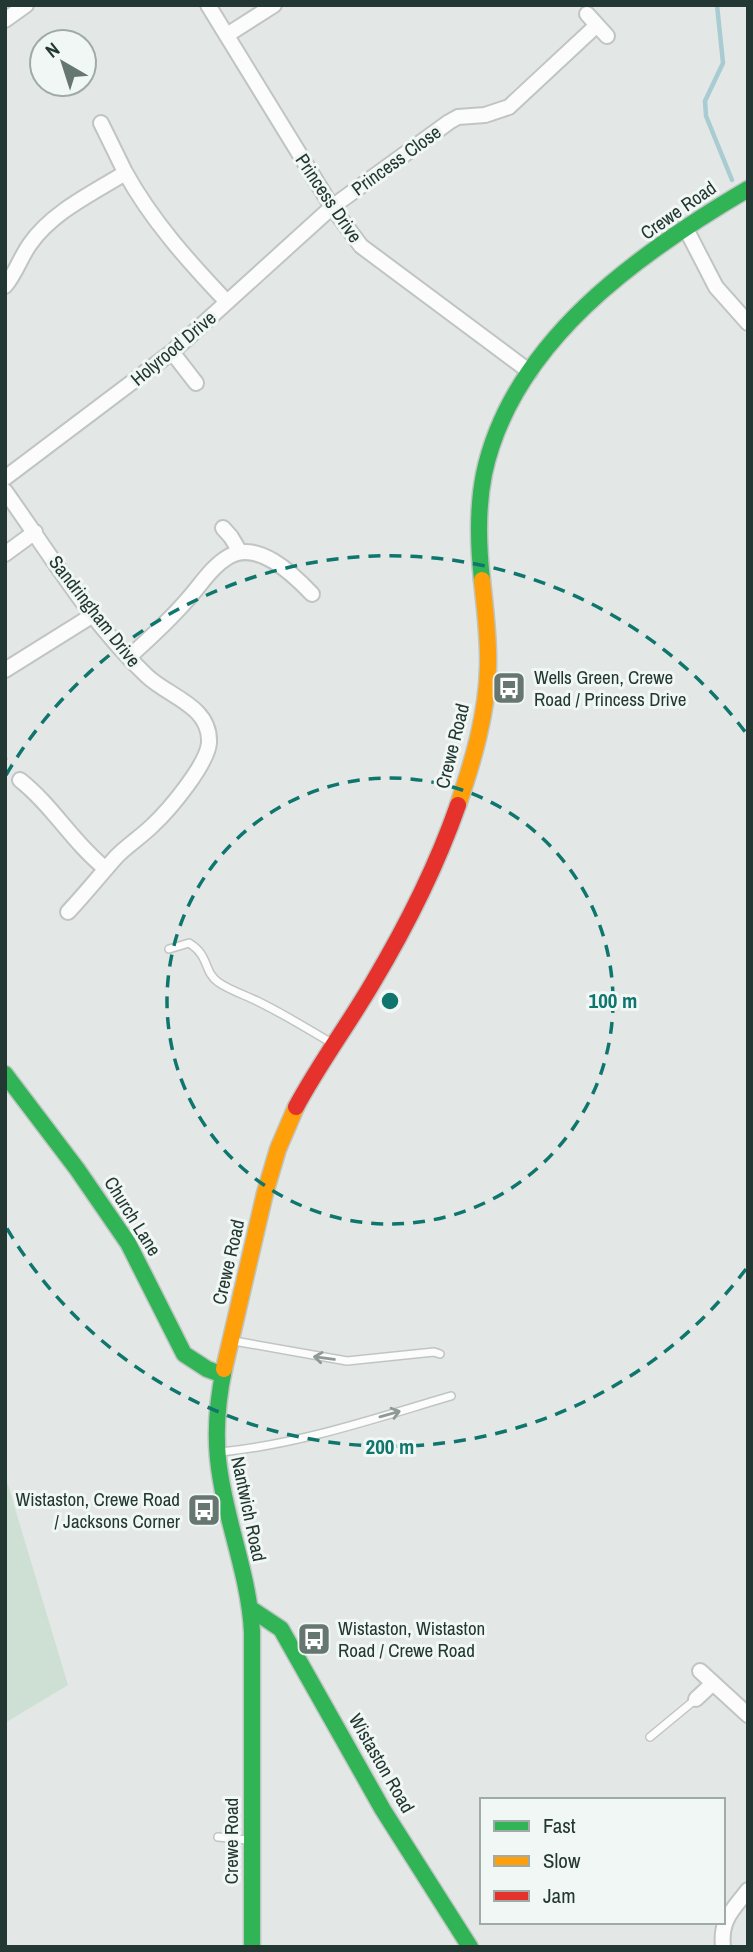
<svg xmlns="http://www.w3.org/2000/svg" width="753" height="1952" viewBox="0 0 753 1952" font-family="'Archivo Narrow',sans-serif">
	<rect width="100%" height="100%" fill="#e3e8e6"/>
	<!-- green -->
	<path fill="#cee0d3" d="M5 1475 68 1685 5 1723Z"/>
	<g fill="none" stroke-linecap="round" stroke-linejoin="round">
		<!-- stream -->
		<path stroke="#a8ccd2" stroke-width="4.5" d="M717 5 723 63 705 101 706 116 732 180"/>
		<defs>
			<path id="lane" d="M169 949 189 943C210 956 203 971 218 982 229 990 245 995 257 1001 282 1013 306 1028 330 1042
				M234 1341 347 1361 434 1352 440 1354
				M221 1452C300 1444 376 1418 451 1396
				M650 1737 696 1699
				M218 1837 247 1840"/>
			<path id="street" d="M208 5 332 207 361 246 530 372
				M587 14 607 36
				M5 20 26 5
				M227 35 274 5
				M101 123C109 139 117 156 125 172 152 221 189 262 227 302
				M685 227 716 287 748 323
				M5 286C16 273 20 258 30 244 52 212 93 193 125 173
				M172 352 196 383
				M5 478 172 352 332 207 449 122 458 117 485 115 509 107 597 25
				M5 491C50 554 91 623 147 676 169 697 211 706 209 743 207 765 169 810 153 825 142 836 128 845 117 856 100 875 85 894 68 912
				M223 528 231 537 240 552
				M5 554 35 532
				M129 657C149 639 169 621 187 600 200 586 211 567 228 557 257 539 293 574 312 594
				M5 670 93 615
				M20 780C53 806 73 843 106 869
				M700 1671 748 1715
				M696 1699 712 1684
				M723 1947C720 1919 733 1910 748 1890"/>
			<path id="fast" d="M482 580C478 544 477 509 484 474 512 342 639 253 748 189
				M5 1074 77 1169 128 1243 184 1354 207 1369 223 1375
				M224 1369C218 1398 215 1429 218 1459 224 1518 249 1573 252 1632V1947
				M251 1609 281 1629 383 1810 470 1947"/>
			<path id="slow" d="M458 805C473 761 487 714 488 667 489 638 485 609 482 580
				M224 1369 265 1193 278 1149 296 1107"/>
			<path id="jam" d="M296 1107C319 1064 348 1025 372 984 406 927 436 868 458 805"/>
		</defs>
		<!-- lane casing -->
		<use href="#lane" stroke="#c0c5c3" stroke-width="10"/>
		<!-- street casing -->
		<use href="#street" stroke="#c0c5c3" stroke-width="18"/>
		<!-- fast casing -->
		<use href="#fast" stroke="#bfc5c3" stroke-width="19"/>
		<!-- slow casing -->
		<use href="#slow" stroke="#bfc5c3" stroke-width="19"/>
		<!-- jam casing -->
		<use href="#jam" stroke="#bfc5c3" stroke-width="19"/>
		<!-- path -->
		<path stroke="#c0c8c4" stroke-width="2.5" stroke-dasharray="3.5 5" stroke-linecap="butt" d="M5 757 14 768"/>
		<!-- lane -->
		<use href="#lane" stroke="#fbfcfb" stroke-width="7"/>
		<!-- street -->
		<use href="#street" stroke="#fbfcfb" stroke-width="14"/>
		<!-- fast -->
		<use href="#fast" stroke="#30b455" stroke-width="16"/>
		<!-- slow -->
		<use href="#slow" stroke="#ff9f0a" stroke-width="16"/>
		<!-- jam -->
		<use href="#jam" stroke="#e5322d" stroke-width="16"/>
	</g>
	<!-- one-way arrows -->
	<defs><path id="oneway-shaft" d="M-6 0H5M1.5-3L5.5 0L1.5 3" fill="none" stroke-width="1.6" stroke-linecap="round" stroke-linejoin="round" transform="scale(1.75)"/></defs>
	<g stroke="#8f9a96">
		<use href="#oneway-shaft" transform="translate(324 1358) rotate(-172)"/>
		<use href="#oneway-shaft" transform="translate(390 1414) rotate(-16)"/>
	</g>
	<!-- distance rings -->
	<g fill="none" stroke="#0f766e" stroke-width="3.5" stroke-dasharray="12 9">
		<circle cx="390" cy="1001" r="223"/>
		<path d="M746 1269A446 446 0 0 1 6 1227M6 775A446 446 0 0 1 746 733"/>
	</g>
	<!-- icons -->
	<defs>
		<symbol id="bus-square" viewBox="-11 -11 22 22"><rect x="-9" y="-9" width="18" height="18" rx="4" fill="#667671" stroke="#f1f7f4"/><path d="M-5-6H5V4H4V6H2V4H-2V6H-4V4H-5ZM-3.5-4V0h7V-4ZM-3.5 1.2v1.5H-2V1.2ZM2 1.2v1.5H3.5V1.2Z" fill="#fff"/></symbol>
	</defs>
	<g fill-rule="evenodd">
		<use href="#bus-square" x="490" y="669" width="38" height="38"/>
		<use href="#bus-square" x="185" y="1491" width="38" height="38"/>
		<use href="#bus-square" x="295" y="1620" width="38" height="38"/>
	</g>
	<g text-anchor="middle" stroke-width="6" stroke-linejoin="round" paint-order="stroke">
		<!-- street labels -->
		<g font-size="19" fill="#233832" stroke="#f1f7f4">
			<text transform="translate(396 160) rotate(-36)" y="7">Princess Close</text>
			<text transform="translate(329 198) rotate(56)" y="7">Princess Drive</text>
			<text transform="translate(678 210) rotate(-35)" y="7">Crewe Road</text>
			<text transform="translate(173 348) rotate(-40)" y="7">Holyrood Drive</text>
			<text transform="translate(95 611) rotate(52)" y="7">Sandringham Drive</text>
			<text transform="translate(452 746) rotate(-76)" y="7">Crewe Road</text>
			<text transform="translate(133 1216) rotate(58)" y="7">Church Lane</text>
			<text transform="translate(228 1262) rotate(-77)" y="7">Crewe Road</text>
			<text transform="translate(249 1509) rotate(78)" y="7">Nantwich Road</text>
			<text transform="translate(382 1763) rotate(60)" y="7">Wistaston Road</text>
			<text transform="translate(231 1841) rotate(-90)" y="7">Crewe Road</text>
		</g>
		<!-- poi labels -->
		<g font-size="19" fill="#233832" stroke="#f1f7f4" text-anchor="start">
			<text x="534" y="684">Wells Green, Crewe<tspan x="534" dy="22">Road / Princess Drive</tspan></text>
			<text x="180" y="1506" text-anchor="end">Wistaston, Crewe Road<tspan x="180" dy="22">/ Jacksons Corner</tspan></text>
			<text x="338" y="1635">Wistaston, Wistaston<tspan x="338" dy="22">Road / Crewe Road</tspan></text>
		</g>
	</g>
	<circle cx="390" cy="1001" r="10" fill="#0f766e" stroke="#f1f7f4" stroke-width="3.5"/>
	<g font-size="21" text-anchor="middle" font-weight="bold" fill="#0f766e" stroke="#f1f7f4" stroke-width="6" stroke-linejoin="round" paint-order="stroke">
		<text x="613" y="1008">100 m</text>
		<text x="390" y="1454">200 m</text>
	</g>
	<!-- border -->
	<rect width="753" height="1952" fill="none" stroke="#233832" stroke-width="14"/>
	<!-- legend -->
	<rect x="480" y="1798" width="245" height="126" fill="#f1f7f4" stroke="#9faba6" stroke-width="2"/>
	<rect x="494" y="1821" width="35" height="10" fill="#30b455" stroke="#9faba6" stroke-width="2"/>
	<text x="543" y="1833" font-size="21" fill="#233832">Fast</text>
	<rect x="494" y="1856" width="35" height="10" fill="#ff9f0a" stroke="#9faba6" stroke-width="2"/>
	<text x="543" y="1868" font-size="21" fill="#233832">Slow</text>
	<rect x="494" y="1891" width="35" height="10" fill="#e5322d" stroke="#9faba6" stroke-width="2"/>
	<text x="543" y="1903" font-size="21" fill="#233832">Jam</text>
	<!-- north arrow -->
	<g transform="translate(63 63) rotate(321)"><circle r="33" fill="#f1f7f4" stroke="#9faba6" stroke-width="2"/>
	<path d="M0-5L12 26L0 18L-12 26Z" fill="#667671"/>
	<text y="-10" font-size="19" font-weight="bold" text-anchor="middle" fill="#233832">N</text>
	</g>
</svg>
